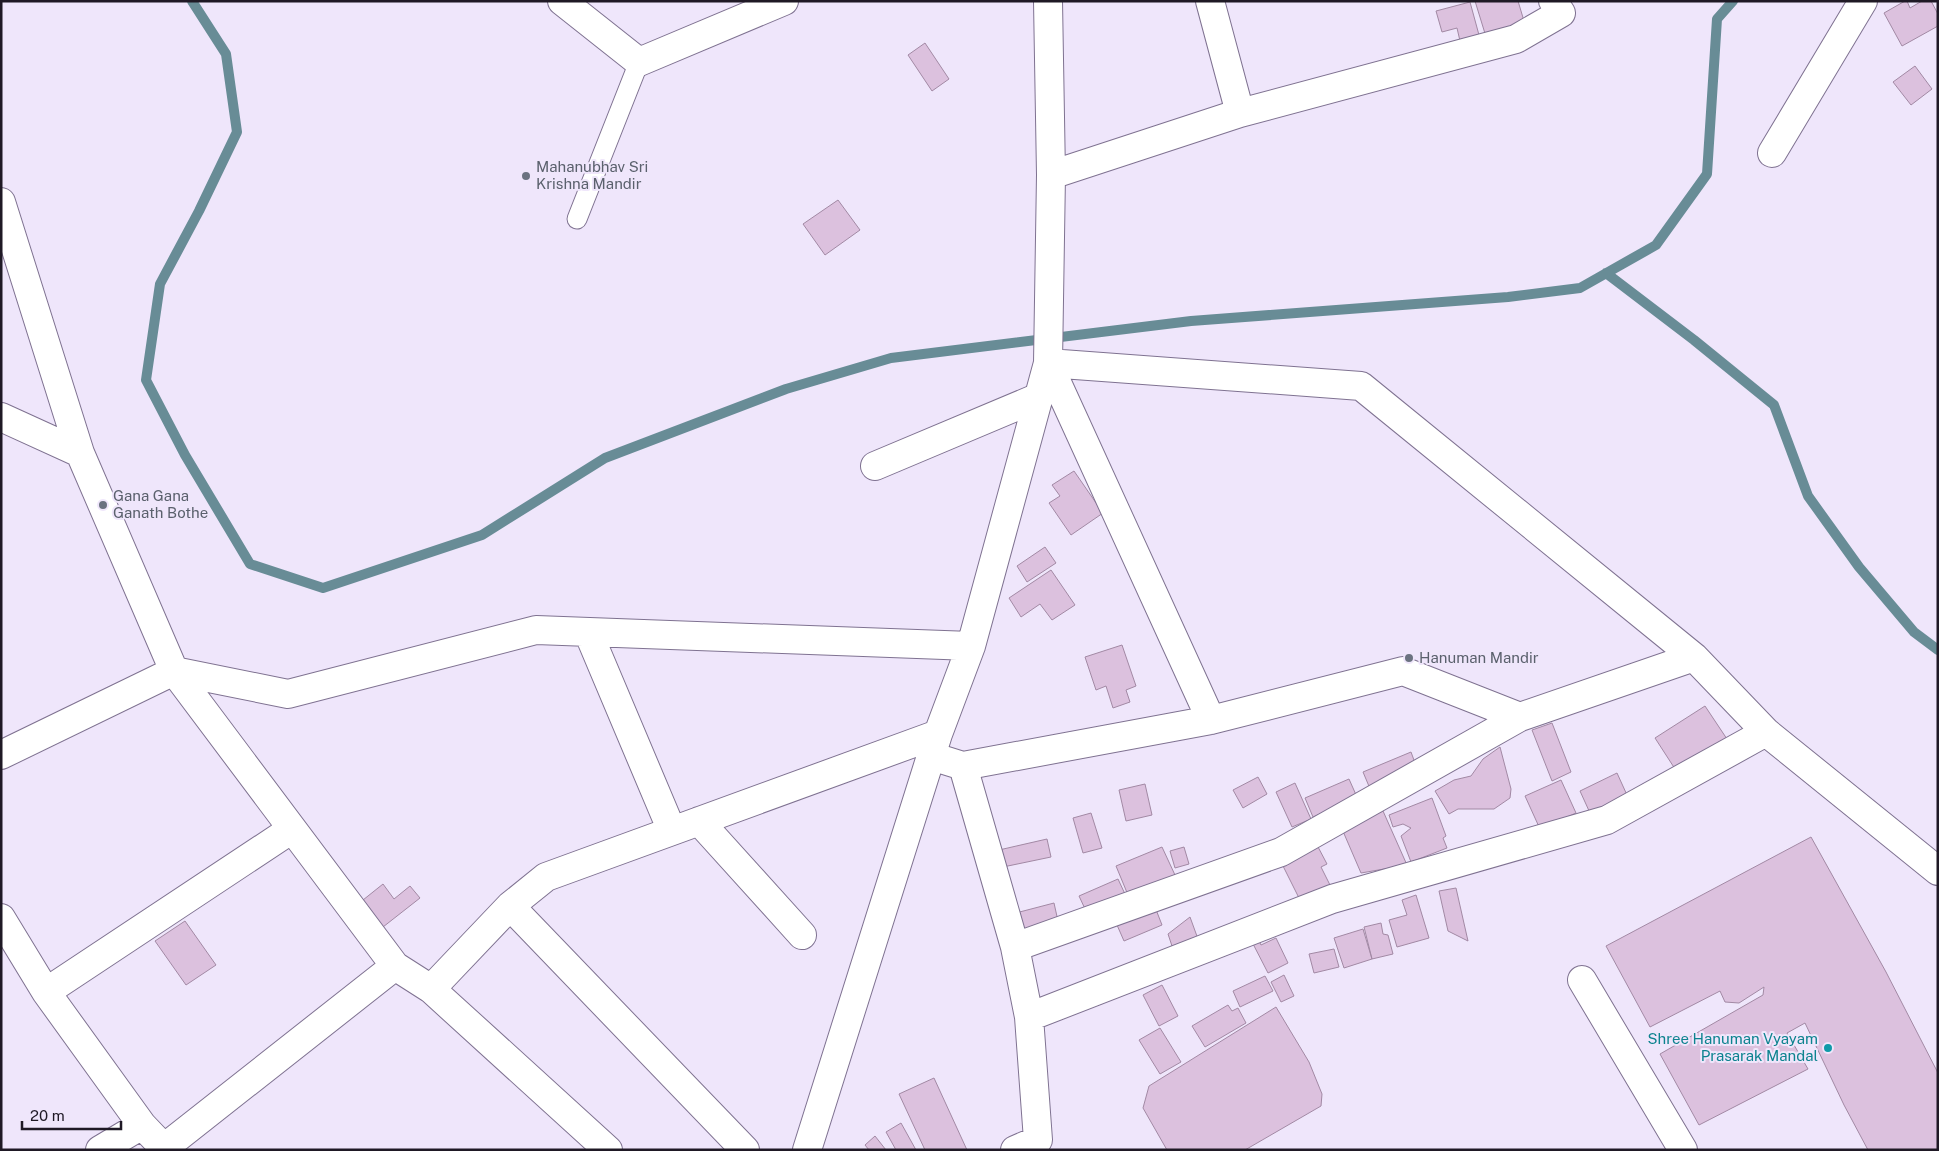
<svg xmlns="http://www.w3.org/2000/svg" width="1939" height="1151" viewBox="0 0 1939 1151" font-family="'Public Sans',sans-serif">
	<rect width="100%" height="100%" fill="#efe6fb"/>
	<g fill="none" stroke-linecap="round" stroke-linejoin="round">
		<!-- stream -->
		<path stroke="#688c96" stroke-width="10" d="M192 1 226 54 237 132 199 211 160 284 146 380 185 455 250 564 323 588 482 535 605 458 786 389 891 358 1191 321 1508 297 1580 288 1656 245 1707 174 1717 19 1733 1
			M1606 273 1694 340 1774 405 1808 496 1859 567 1914 632 1938 650"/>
	</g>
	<!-- building -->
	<path fill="#dcc1de" stroke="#a289a4" d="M1475 1H1518L1524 21 1487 40Z
		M1905 1H1907L1910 8 1922 1H1931L1938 14V26L1902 46 1884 13Z
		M1470 2 1479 35 1460 41 1457 28 1442 32 1436 11Z
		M925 43 949 79 932 91 908 55Z
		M1915 66 1932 89 1911 105 1893 82Z
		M838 200 860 230 825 255 803 224Z
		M1074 471 1103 513 1071 535 1049 503 1060 496 1052 485Z
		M1045 547 1056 563 1027 582 1017 566Z
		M1051 570 1075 605 1052 620 1040 604 1021 617 1009 598Z
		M1122 645 1136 686 1126 690 1130 702 1113 708 1106 686 1096 690 1085 657Z
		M1705 706 1727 739 1677 772 1655 738Z
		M1552 723 1571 772 1552 781 1532 730Z
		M1500 747 1511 789 1510 798 1494 809H1458L1449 814 1435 791 1454 780 1471 776 1483 759Z
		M1411 752 1418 771 1371 791 1363 772Z
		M1617 773 1627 795 1590 813 1580 791Z
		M1258 777 1267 794 1243 808 1233 790Z
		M1349 779 1357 797 1313 817 1305 798Z
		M1561 780 1576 813 1540 829 1525 796Z
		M1295 783 1311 819 1292 827 1276 792Z
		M1145 784 1152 815 1126 821 1119 790Z
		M1432 798 1446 836 1443 838 1447 848 1411 862 1401 836 1411 828 1403 824 1393 827 1389 815Z
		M1383 811 1407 865 1361 873 1342 829Z
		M1091 813 1102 848 1083 853 1073 818Z
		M1811 837 1886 972 1938 1073V1150H1868L1844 1105 1805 1023 1787 1033 1808 1069 1699 1125 1660 1054 1763 995 1764 987 1739 1003 1725 1002 1720 991 1650 1027 1606 946Z
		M1047 839 1051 857 1003 867 999 850Z
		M1317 845 1327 864 1321 867 1330 885 1300 900 1279 858Z
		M1162 847 1175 875 1128 895 1116 866Z
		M1184 847 1189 864 1175 868 1170 851Z
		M1118 879 1125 894 1086 911 1079 896Z
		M383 884 394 899 410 886 420 898 383 927 363 900Z
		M1456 888 1468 941 1448 931 1439 891Z
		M1416 895 1429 938 1397 947 1389 920 1407 915 1402 900Z
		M1054 903 1058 921 1016 932 1012 914Z
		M1155 907 1162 925 1124 941 1117 925Z
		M1190 917 1198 939 1173 949 1168 934Z
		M185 921 216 965 186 985 155 941Z
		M1381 923 1383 934 1388 935 1393 954 1372 959 1364 927Z
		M1363 929 1372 959 1344 968 1334 938Z
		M1257 937 1261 945 1276 938 1288 963 1268 973 1251 940Z
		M1334 949 1339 967 1314 973 1309 954Z
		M1284 975 1294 996 1281 1002 1271 982Z
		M1265 976 1273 991 1240 1007 1233 991Z
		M1162 985 1178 1016 1159 1026 1143 995Z
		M1228 1005 1232 1011 1238 1008 1246 1023 1205 1047 1192 1026Z
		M1276 1007 1309 1062 1322 1094 1321 1106 1245 1150H1167L1143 1108 1149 1086Z
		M1160 1028 1181 1062 1160 1074 1139 1040Z
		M934 1078 967 1150H925L899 1094Z
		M901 1123 916 1150H896L886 1132Z
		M875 1136 886 1150H869L865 1145Z"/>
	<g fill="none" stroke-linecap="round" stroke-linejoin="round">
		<defs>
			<path id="service" d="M577 219 639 62"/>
			<path id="minor" d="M562 1 639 62 784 1
				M1210 1 1240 113
				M1772 153 1863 1
				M1051 175 1240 113 1516 39 1561 13 1553 1
				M1 202 80 453 174 671 395 966 431 989 608 1150
				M1 417 80 453
				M875 466 1039 397
				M588 632 672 831
				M1211 720 1048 363 1361 386 1694 657 1766 732 1938 871
				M1 755 174 671 288 694 536 630 971 646
				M931 756 963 766 1211 720 1403 671 1520 717 1694 657
				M963 766 1015 947 1029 1017 1038 1140 1015 1150
				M699 821 802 935
				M510 906 745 1150
				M1 918 46 992 142 1125 164 1148 395 966
				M1015 947 1281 852 1520 717
				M1582 980 1683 1150
				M431 989 510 906 546 877 938 734
				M46 992 292 829
				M1029 1017 1332 899 1607 820 1766 732
				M100 1150 142 1125
				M807 1150 938 734 971 646 1048 363 1051 175 1048 1"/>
		</defs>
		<!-- service casing -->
		<use href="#service" stroke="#7f7291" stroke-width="21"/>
		<!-- minor casing -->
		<use href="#minor" stroke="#7f7291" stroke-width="30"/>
		<!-- service -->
		<use href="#service" stroke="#fff" stroke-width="19"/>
		<!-- minor -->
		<use href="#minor" stroke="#fff" stroke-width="28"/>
	</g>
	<!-- markers -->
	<g fill="#6b7280" stroke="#efe6fb" stroke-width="2">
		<circle cx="526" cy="176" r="5"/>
		<circle cx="103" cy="505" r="5"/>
		<circle cx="1409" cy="658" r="5"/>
	</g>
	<circle fill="#0f9aa8" stroke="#efe6fb" stroke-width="2" cx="1828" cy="1048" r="5"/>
	<g text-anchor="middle" stroke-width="4" stroke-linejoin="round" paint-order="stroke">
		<!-- worship labels -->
		<g font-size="15" fill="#5b616d" stroke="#efe6fb" text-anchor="start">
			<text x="536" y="172">Mahanubhav Sri<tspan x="536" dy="17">Krishna Mandir</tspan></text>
			<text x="113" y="501">Gana Gana<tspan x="113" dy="17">Ganath Bothe</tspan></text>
			<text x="1419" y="663">Hanuman Mandir</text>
		</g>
		<!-- culture labels -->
		<g font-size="15" fill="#0d838f" stroke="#efe6fb" text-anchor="end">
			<text x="1818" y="1044">Shree Hanuman Vyayam<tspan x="1818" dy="17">Prasarak Mandal</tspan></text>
		</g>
	</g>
	<!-- border -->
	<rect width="1939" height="1151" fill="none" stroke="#1f1925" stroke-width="5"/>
	<!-- scale -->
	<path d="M22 1121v8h99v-8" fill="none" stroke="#1f1925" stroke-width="2.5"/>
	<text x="30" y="1121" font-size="15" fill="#1f1925" stroke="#efe6fb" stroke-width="4" paint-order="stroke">20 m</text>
</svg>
